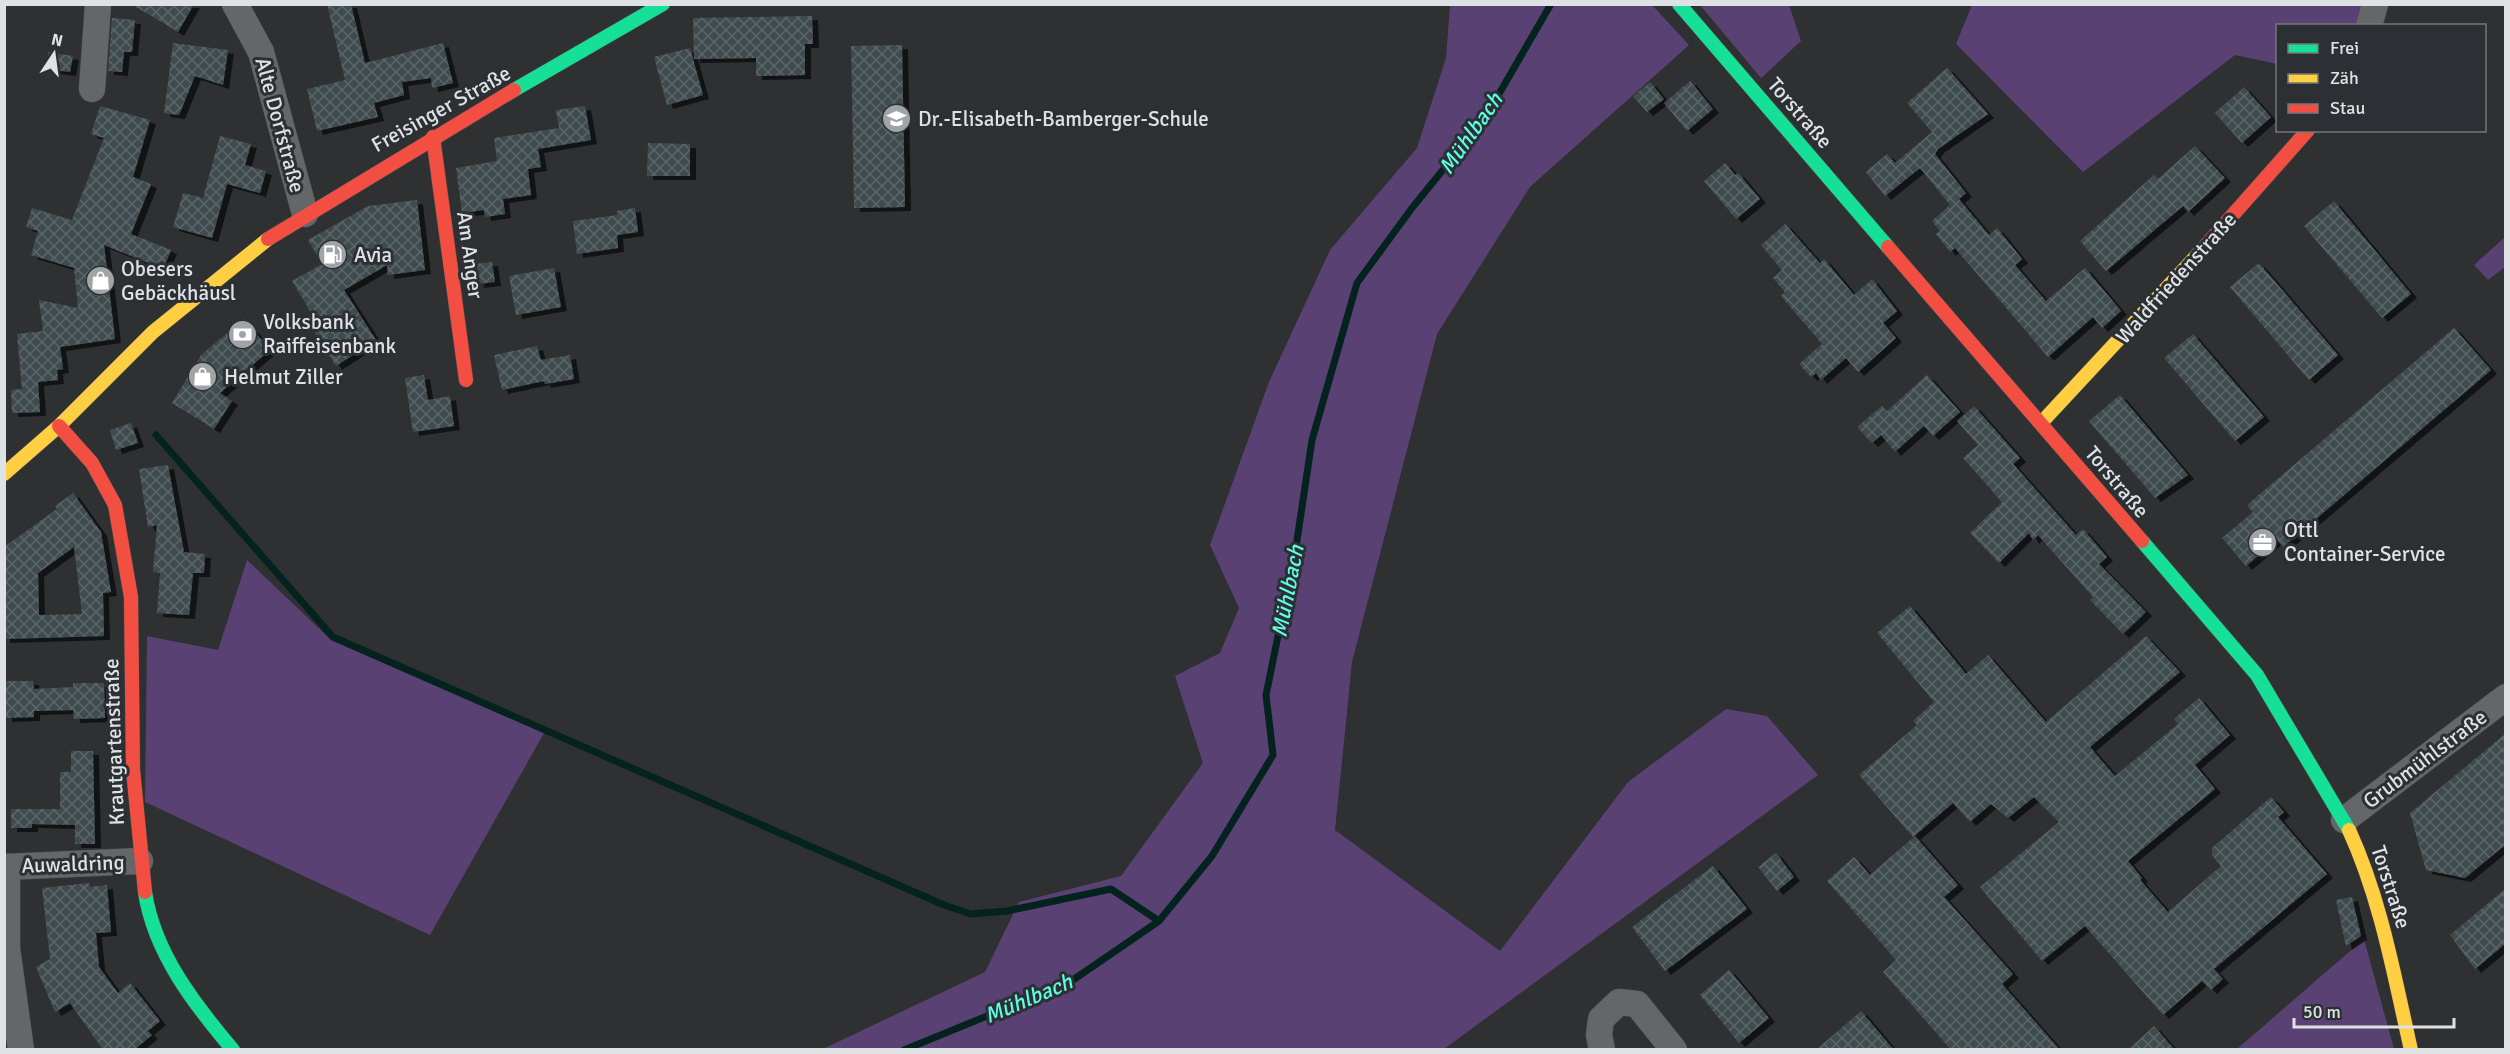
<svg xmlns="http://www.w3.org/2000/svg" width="2510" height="1054" viewBox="0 0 2510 1054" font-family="Signika,sans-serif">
	<defs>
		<pattern id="building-cross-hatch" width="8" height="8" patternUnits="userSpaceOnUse" patternTransform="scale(1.5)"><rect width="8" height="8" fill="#404c4f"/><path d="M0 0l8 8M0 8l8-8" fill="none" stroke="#5b6668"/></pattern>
		<filter id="shadow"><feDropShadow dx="6" dy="4" stdDeviation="0" flood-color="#0009"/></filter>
	</defs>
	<rect width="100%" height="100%" fill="#2e3032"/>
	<!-- green -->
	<path fill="#5a4174" d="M1450 5H1652L1689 45 1530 187 1437 334 1352 662 1335 830 1500 951 1628 782 1726 709 1767 716 1818 775 1444 1049H823L985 972 1019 902 1121 876 1203 763 1175 676 1220 653 1239 608 1210 545 1269 382 1330 250 1417 148 1446 58Z
		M1700 5H1789L1801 41 1761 78Z
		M1972 5H2368L2362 25 2278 26 2277 64 2235 55 2083 172 1956 44Z
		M2505 237V267L2488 280 2474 265Z
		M247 560 331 640 544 733 430 935 145 802 147 636 218 650Z
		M2364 939 2394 1049H2237Z"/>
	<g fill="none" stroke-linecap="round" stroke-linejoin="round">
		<!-- stream -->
		<path stroke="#04231f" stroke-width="7" d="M156 435 333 637 944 905 971 914 1007 911 1111 889 1159 921
			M904 1050 1070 982 1159 921 1212 856 1273 755 1266 695 1296 547 1312 440 1357 283 1412 208 1485 118 1551 4"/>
	</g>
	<!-- building -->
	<path fill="url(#building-cross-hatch)" fill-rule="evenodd" filter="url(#shadow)" d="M131 4H194L178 32Z
		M327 4H351L365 63 443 43 453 83 432 88 431 78 402 82 404 95 374 103 378 117 317 131 307 89 345 80Z
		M812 16 813 44H805V75L756 76V58L694 59 693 18Z
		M112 18 135 20 132 52H124L122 72 108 71Z
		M173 43 228 50 223 85 195 76 179 115 164 113Z
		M902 45 905 207 854 208 851 46Z
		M690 48 703 95 667 105 654 57Z
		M48 52 73 56 70 72 46 69Z
		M1947 68 1988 114 1938 149 1935 154 1966 193 1959 199 1989 235 1997 228 2022 259 2015 265 2046 301 2085 268 2121 311 2102 328 2093 317 2048 357 1955 248 1950 252 1936 234 1940 231 1932 221 1950 205 1920 168 1885 196 1866 172 1887 154 1895 163 1932 132 1907 103Z
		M1690 81 1713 109 1687 131 1664 103Z
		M1650 82 1664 99 1647 112 1633 96Z
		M2244 87 2271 117 2242 143 2215 113Z
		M100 106 150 120 133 177 151 184 131 234 171 250 163 269 104 245 115 339 60 347 63 369 57 370 58 380 38 382 40 412 12 413 11 390 22 389 17 334 43 331 39 300 78 308 74 268 31 255 38 231 26 227 32 208 72 220 104 138 91 134Z
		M585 106 591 140 538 149 541 167 528 169 531 195 503 199 505 214 485 217 484 210 462 213 456 168 497 161 494 138 559 128 556 110Z
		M220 136 251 144 245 165 266 171 260 193 227 184 212 238 173 227 183 193 203 198Z
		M648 143 690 144V176H647Z
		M2195 146 2225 178 2188 212 2183 206 2106 271 2080 241 2154 175 2158 179Z
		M1725 163 1735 175 1738 173 1760 199 1736 219 1704 181Z
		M417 200 425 270 388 275 387 265 344 290 376 340 336 366 315 333 321 329 292 281 322 264 308 240 368 206Z
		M2334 201 2411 294 2382 318 2304 226Z
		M635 208 638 232 617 235 618 248 577 254 573 221 617 215V211Z
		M1785 224 1820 263 1824 259 1854 295 1872 279 1897 311 1883 323 1896 338 1858 372 1846 358 1821 380 1816 373 1811 377 1799 364 1822 344 1781 296 1785 292 1773 278 1782 270 1761 245Z
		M492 262 495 282 478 284 475 264Z
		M2259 263 2338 355 2309 380 2230 287Z
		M554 268 561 307 516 315 509 276Z
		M244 319 270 350 220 393 232 401 214 429 172 403 201 355Z
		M2454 328 2491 370 2283 547 2277 540 2246 566 2222 538 2253 512 2247 505Z
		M2193 334 2264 417 2235 441 2164 358Z
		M537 346 541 360 570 355 574 379 545 384 544 381 502 390 494 355Z
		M424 375 428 400 450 396 454 426 413 432 405 378Z
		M1927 375 1960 412 1933 436 1924 426 1895 452 1881 435 1872 443 1857 427 1882 406 1887 411Z
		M2120 395 2188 475 2155 498 2089 421Z
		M1974 406 2020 458 2013 464 2076 535 2083 529 2107 557 2099 564 2146 612 2123 634 2090 600 2093 597 2038 535 2033 540 2029 533 1999 563 1970 533 2002 502 1963 458 1978 445 1957 421Z
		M131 423 138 443 116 450 110 430Z
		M168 465 184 552 205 554 204 573H193L189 615 157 613 160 573 153 572 157 525 148 527 139 469Z
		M73 493 101 532 111 592 103 593 104 636 4 639V547L57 509 55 506ZM74 547 82 614 39 615 38 573Z
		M1910 606 1966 674 1988 655 2046 722 2146 636 2180 672 2090 747 2115 776 2178 724 2174 719 2199 698 2230 735 2195 765 2215 789 2128 861 2142 878 2140 880 2168 912 2221 866 2212 855V848L2271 797 2284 812 2278 817 2327 874 2214 969 2223 979 2211 990 2202 981 2163 1015 2085 926 2042 961 1980 887 2059 822 2034 797 2008 818 1991 804 1970 822 1953 803 1913 837 1859 775 1917 725 1913 721 1934 702 1877 633Z
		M5 681H33L34 689 73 687V683H104L105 718 74 719 73 710 34 711V717L6 718Z
		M2505 734V845L2465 878 2426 870 2410 813Z
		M71 751H93L95 844H75V825L32 824V828H11V809H60V772H71Z
		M1915 836 1958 885 1944 897 2013 974 2002 984 2060 1050H1951L1883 972 1896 960 1827 881 1854 857 1870 875Z
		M1776 853 1794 877 1777 891 1758 867Z
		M1713 866 1747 909 1665 971 1632 927Z
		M89 883 90 887 107 885 111 932 96 933 99 967 118 993 130 983 160 1021 148 1031 152 1035 134 1050H103L70 1003 55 1012 36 967 50 959 42 888Z
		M2505 889V944L2475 969 2450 935Z
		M2352 897 2361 936 2346 946 2336 900Z
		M1729 970 1769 1018 1739 1043 1700 995Z
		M1861 1011 1894 1050H1816Z
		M2154 1026 2175 1050H2128Z"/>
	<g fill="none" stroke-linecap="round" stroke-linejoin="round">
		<defs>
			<path id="street" d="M235 4 261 52 305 214
				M2369 26 2375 4
				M92 89 98 4
				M2344 820 2506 697
				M4 867 140 861
				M7 867V948L21 1050
				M1602 1050 1599 1035 1601 1019 1619 1002 1637 1004 1674 1050"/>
			<path id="fast" d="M1679 4 1888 247
				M514 90 663 4
				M2142 541 2257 675 2349 830
				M145 892C154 953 195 1005 233 1050"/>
			<path id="slow" d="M2041 423 2200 252
				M4 474 59 426 153 332 268 239
				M2349 830C2381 900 2394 975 2411 1050"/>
			<path id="jam" d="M433 137 466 380
				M268 239 514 90
				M1888 247 2142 541
				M2200 252 2308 130
				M59 426 92 463 115 505 131 597 133 770 145 892"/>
		</defs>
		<!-- street casing -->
		<use href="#street" stroke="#4b4d4e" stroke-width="27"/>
		<!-- fast casing -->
		<use href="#fast" stroke="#4b4d4e" stroke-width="15"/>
		<!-- slow casing -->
		<use href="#slow" stroke="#4b4d4e" stroke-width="15"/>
		<!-- jam casing -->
		<use href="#jam" stroke="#4b4d4e" stroke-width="15"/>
		<!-- street -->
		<use href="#street" stroke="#646667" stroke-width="26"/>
		<!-- fast -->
		<use href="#fast" stroke="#16e098" stroke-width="14"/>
		<!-- slow -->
		<use href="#slow" stroke="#ffcf43" stroke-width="14"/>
		<!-- jam -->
		<use href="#jam" stroke="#f24e42" stroke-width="14"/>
	</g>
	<!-- icons -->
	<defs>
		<symbol id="school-disc" viewBox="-11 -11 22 22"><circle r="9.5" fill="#a1a4a6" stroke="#2c3034"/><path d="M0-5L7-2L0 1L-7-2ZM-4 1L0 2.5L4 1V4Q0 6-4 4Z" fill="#fff"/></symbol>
		<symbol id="fuel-disc" viewBox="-11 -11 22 22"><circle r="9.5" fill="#a1a4a6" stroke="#2c3034"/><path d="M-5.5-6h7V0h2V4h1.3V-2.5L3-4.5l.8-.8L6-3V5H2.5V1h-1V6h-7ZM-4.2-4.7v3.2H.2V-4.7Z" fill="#fff"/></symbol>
		<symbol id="shop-disc" viewBox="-11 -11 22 22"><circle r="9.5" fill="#a1a4a6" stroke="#2c3034"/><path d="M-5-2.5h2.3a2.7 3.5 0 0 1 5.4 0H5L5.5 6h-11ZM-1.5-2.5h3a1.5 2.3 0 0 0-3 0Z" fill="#fff"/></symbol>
		<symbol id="bank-disc" viewBox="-11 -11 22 22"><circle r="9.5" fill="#a1a4a6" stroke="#2c3034"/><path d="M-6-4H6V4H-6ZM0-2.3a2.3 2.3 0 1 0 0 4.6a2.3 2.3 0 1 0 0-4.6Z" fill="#fff"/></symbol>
		<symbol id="office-disc" viewBox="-11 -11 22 22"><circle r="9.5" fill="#a1a4a6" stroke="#2c3034"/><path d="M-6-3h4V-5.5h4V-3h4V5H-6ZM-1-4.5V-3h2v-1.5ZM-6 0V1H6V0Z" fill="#fff"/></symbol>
	</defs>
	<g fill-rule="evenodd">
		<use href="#school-disc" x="880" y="102" width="33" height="33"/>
		<use href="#fuel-disc" x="316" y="238" width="33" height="33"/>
		<use href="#shop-disc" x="84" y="264" width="33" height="33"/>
		<use href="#bank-disc" x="226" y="318" width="33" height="33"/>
		<use href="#shop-disc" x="186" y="360" width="33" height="33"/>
		<use href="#office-disc" x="2246" y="526" width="33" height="33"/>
	</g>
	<g text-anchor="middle" stroke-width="6" stroke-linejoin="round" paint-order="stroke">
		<!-- street labels -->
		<g font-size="21" fill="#dfe2e4" stroke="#2c3034">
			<text transform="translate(441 109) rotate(-29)" y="7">Freisinger Straße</text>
			<text transform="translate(1800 113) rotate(49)" y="7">Torstraße</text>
			<text transform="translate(280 125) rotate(75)" y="7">Alte Dorfstraße</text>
			<text transform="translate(470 255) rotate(82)" y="7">Am Anger</text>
			<text transform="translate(2176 278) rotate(-48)" y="7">Waldfriedenstraße</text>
			<text transform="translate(2117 482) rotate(50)" y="7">Torstraße</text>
			<text transform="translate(114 742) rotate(-92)" y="7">Krautgartenstraße</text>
			<text transform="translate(2425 759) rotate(-37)" y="7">Grubmühlstraße</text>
			<text transform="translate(73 864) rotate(-2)" y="7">Auwaldring</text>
			<text transform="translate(2391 887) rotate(72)" y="7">Torstraße</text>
		</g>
		<!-- poi labels -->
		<g font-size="21" fill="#dfe2e4" stroke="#2c3034" text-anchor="start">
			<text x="918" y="126">Dr.-Elisabeth-Bamberger-Schule</text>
			<text x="354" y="262">Avia</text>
			<text x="121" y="276">Obesers<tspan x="121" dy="24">Gebäckhäusl</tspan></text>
			<text x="263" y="329">Volksbank<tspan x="263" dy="24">Raiffeisenbank</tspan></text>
			<text x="224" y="384">Helmut Ziller</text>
			<text x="2284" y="537">Ottl<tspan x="2284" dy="24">Container-Service</tspan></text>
		</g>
		<!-- water labels -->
		<g font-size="22" font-style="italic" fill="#5dfde4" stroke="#2c3034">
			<text transform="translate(1470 133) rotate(-55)" y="8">Mühlbach</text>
			<text transform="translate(1287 591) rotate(-79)" y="8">Mühlbach</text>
			<text transform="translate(1028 998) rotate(-23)" y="8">Mühlbach</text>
		</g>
	</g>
	<!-- border -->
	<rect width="2510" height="1054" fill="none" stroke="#dfe2e4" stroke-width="12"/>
	<!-- legend -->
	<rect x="2276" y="24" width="210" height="108" fill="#2c3034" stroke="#74777a" stroke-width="1.5"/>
	<rect x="2288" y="44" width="30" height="9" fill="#16e098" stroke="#74777a" stroke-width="1.5"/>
	<text x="2330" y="54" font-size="18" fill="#dfe2e4">Frei</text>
	<rect x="2288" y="74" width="30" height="9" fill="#ffcf43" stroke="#74777a" stroke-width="1.5"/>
	<text x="2330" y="84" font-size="18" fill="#dfe2e4">Zäh</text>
	<rect x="2288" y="104" width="30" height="9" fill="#f24e42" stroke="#74777a" stroke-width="1.5"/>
	<text x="2330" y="114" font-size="18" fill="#dfe2e4">Stau</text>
	<!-- north arrow -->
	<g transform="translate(54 54) rotate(13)" stroke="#2c3034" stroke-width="4.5" paint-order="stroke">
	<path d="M0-4.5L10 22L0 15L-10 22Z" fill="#dfe2e4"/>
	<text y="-9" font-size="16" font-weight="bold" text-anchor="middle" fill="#dfe2e4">N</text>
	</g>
	<!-- scale -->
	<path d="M2294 1018v9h160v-9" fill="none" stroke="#dfe2e4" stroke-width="3"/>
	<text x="2303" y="1018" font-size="18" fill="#dfe2e4" stroke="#2c3034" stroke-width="4.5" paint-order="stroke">50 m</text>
</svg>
